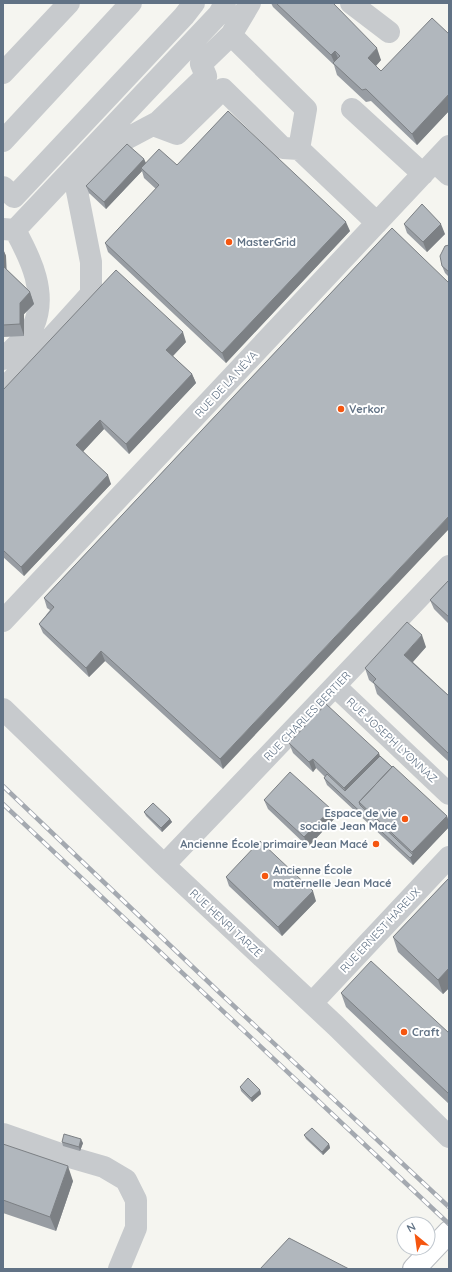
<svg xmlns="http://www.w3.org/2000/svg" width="452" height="1272" viewBox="0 0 452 1272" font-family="Quicksand,sans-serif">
	<rect width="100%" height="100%" fill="#f5f5f0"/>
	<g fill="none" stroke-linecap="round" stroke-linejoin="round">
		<defs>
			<path id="major" d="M414 1269 449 1232"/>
		</defs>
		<!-- major casing -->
		<use href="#major" stroke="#b9bcc0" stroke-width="24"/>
		<!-- minor -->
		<path stroke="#c7cacd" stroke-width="22" d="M250 3 231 35 306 109 299 149 377 223
			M351 3 389 32
			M3 73 69 3
			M352 109 423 174
			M153 125 177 134 223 89 283 148 299 149
			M3 141 131 3
			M435 162 449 175
			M3 187 14 197 184 16 194 3
			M3 229 15 230 219 14 225 3
			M3 359C10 352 29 334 33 327 48 294 31 259 15 230
			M3 390 62 326 91 294V262L77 191 124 140 158 122 206 76 201 64 231 35
			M3 621 449 146
			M335 686 449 794
			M3 709 164 865 336 1026 449 1137
			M164 865 449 566
			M312 1003 449 857
			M3 1134 66 1156 104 1167 126 1180 136 1200V1228L119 1269"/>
		<!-- major -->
		<use href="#major" stroke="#fff" stroke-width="22"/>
		<defs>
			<path id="rail" d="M3 786 220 993 449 1207
				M3 804 449 1224"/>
		</defs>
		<!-- rail casing -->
		<use href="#rail" stroke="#a4a9b0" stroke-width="4.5"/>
		<!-- rail -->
		<use href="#rail" stroke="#fff" stroke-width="3" stroke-dasharray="9" stroke-linecap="butt"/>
	</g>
	<!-- wall -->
	<path fill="#989da3" d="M271 3H333L381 60 376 66 381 71 449 34V111L417 145 371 101 366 102 337 75 334 65 273 7Z
		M144 159 146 163 177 165 350 231 226 363 108 252 105 243 156 189 144 178 142 171 106 209 89 193 86 186Z
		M404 224 445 234 427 252 407 233Z
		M392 228 223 769 105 661 89 677 43 633 39 624 50 610 47 608 44 598Z
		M449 245V277L445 273 442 266Z
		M3 249 6 256V269L30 292 34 304 24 314V336L3 337Z
		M186 342 173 356 192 374 196 383 129 454 104 429 83 451 111 484 24 576 3 557V390Z
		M449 580V624L434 609 430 600Z
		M426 647 413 662 449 696V762L377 694 374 684 369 680 365 668Z
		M289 743 380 756 447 816 449 823V827L413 865 327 785 324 778 325 777 316 768 313 772 293 753Z
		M264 800 331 809 334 819 308 847 268 809Z
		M144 812 170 819 172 822 162 832 146 816Z
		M226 877 316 901 282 936 229 886Z
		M449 878V988L443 994 398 952 393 937Z
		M341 993 449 1033V1104L346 1007Z
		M240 1087 260 1090 261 1094 252 1102 241 1091Z
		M304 1135 329 1144 330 1148 323 1155 306 1139Z
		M62 1142 83 1143 80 1151 63 1146Z
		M3 1144 73 1181 56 1231 3 1213Z"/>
	<!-- shaded-wall -->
	<path fill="#7c8084" d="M377 48 381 60 372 70 368 58Z
		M335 51 340 63 335 64 331 55Z
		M449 94V111L417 145 412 134Z
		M144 159 147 166 141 168 142 171 106 209 104 202Z
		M346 222 350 231 226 363 222 353Z
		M441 224 445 234 427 252 423 242Z
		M3 249 6 256 7 278 3 268Z
		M30 292 34 304 24 314V336L20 324V303Z
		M183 332 186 342 169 360 166 350Z
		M192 374 196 383 129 454 126 444Z
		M100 420 104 429 80 455 76 445Z
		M108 475 111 484 24 576 21 567Z
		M449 516V529L223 769 220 759Z
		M422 635 426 647 409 666 404 655Z
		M101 651 105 661 89 677 86 668Z
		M379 753 382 762 348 798 344 788Z
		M313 759 316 768 313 772 309 762Z
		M331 809 334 819 308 847 304 837Z
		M447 816 449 823V827L413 865 410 858 413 855 412 852Z
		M170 819 172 822 162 832 161 828Z
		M313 891 316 901 282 936 278 927Z
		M449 968V988L443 994 438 980Z
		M260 1090 261 1094 252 1102 251 1098Z
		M81 1139 83 1143 80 1151 79 1147Z
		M329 1144 330 1148 323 1155 322 1152Z
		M68 1166 73 1181 56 1231 50 1217Z"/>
	<!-- building -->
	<path fill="#b1b7bd" stroke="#7c8084" d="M276 3H333L377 48 368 58 381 71 432 18 449 34V94L412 134 366 89 362 90 333 63 340 56 335 51 331 55Z
		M228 111 346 222 222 353 105 243 159 185 141 168 159 149 177 165Z
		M127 144 144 159 104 202 86 186Z
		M422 204 441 224 423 242 404 224Z
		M392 228 449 283V516L220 759 101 651 86 668 39 624 54 607 44 598Z
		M449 245V272L442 266 440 256 445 246Z
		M3 266 30 292 20 303V324L3 325Z
		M116 270 183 332 166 350 192 374 126 444 100 420 76 445 108 475 21 567 3 550V390Z
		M449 580V617L430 600Z
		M407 622 422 635 404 655 449 696V754L373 682 376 679 365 668Z
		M326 704 379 753 344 788 313 759 309 762 289 743Z
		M380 756 392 767 359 802 360 805 413 855 410 858 324 778 327 774 345 791Z
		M393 766 447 816 412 852 359 802Z
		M290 772 331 809 304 837 264 800Z
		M153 803 170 819 161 828 144 812Z
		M260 841 313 891 278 927 226 877Z
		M449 878V968L438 980 393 937Z
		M371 961 449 1033V1094L341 993Z
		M248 1078 260 1090 251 1098 240 1087Z
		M312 1128 329 1144 322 1152 304 1135Z
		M64 1134 81 1139 79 1147 62 1142Z
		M3 1144 68 1166 50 1217 3 1200Z
		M289 1238 349 1269H260Z"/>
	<!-- markers -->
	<g fill="#f55610" stroke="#fff" stroke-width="1.5">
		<circle cx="229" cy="242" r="4"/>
		<circle cx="341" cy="409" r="4"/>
		<circle cx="405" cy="819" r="4"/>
		<circle cx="376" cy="844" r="4"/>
		<circle cx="265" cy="876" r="4"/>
		<circle cx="404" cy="1032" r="4"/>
	</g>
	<g text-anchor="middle" stroke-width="4" stroke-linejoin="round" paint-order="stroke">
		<!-- poi labels -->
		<g font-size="11" font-weight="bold" fill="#617285" stroke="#fff" text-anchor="start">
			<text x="237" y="246">MasterGrid</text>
			<text x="349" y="413">Verkor</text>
			<text x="397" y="817" text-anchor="end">Espace de vie<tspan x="397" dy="13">sociale Jean Macé</tspan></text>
			<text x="368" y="848" text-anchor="end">Ancienne École primaire Jean Macé</text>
			<text x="273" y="874">Ancienne École<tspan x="273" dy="13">maternelle Jean Macé</tspan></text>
			<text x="412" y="1036">Craft</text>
		</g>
		<!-- street labels -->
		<g font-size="11" fill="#617285" stroke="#fff">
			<text transform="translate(226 384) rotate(-47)" y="4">RUE DE LA NÉVA</text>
			<text transform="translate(307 716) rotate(-46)" y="4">RUE CHARLES BERTIER</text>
			<text transform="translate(392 740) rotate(43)" y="4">RUE JOSEPH LYONNAZ</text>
			<text transform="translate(226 923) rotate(43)" y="4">RUE HENRI TARZÉ</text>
			<text transform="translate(380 930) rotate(-47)" y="4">RUE ERNEST HAREUX</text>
		</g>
	</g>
	<!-- border -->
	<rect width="452" height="1272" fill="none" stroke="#617285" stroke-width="8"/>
	<!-- north arrow -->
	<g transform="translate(416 1236) rotate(331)"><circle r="19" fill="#ffffff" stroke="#c0c7ce"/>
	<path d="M0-3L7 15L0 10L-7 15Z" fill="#f55610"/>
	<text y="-6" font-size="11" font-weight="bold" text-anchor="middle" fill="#617285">N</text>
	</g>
</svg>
